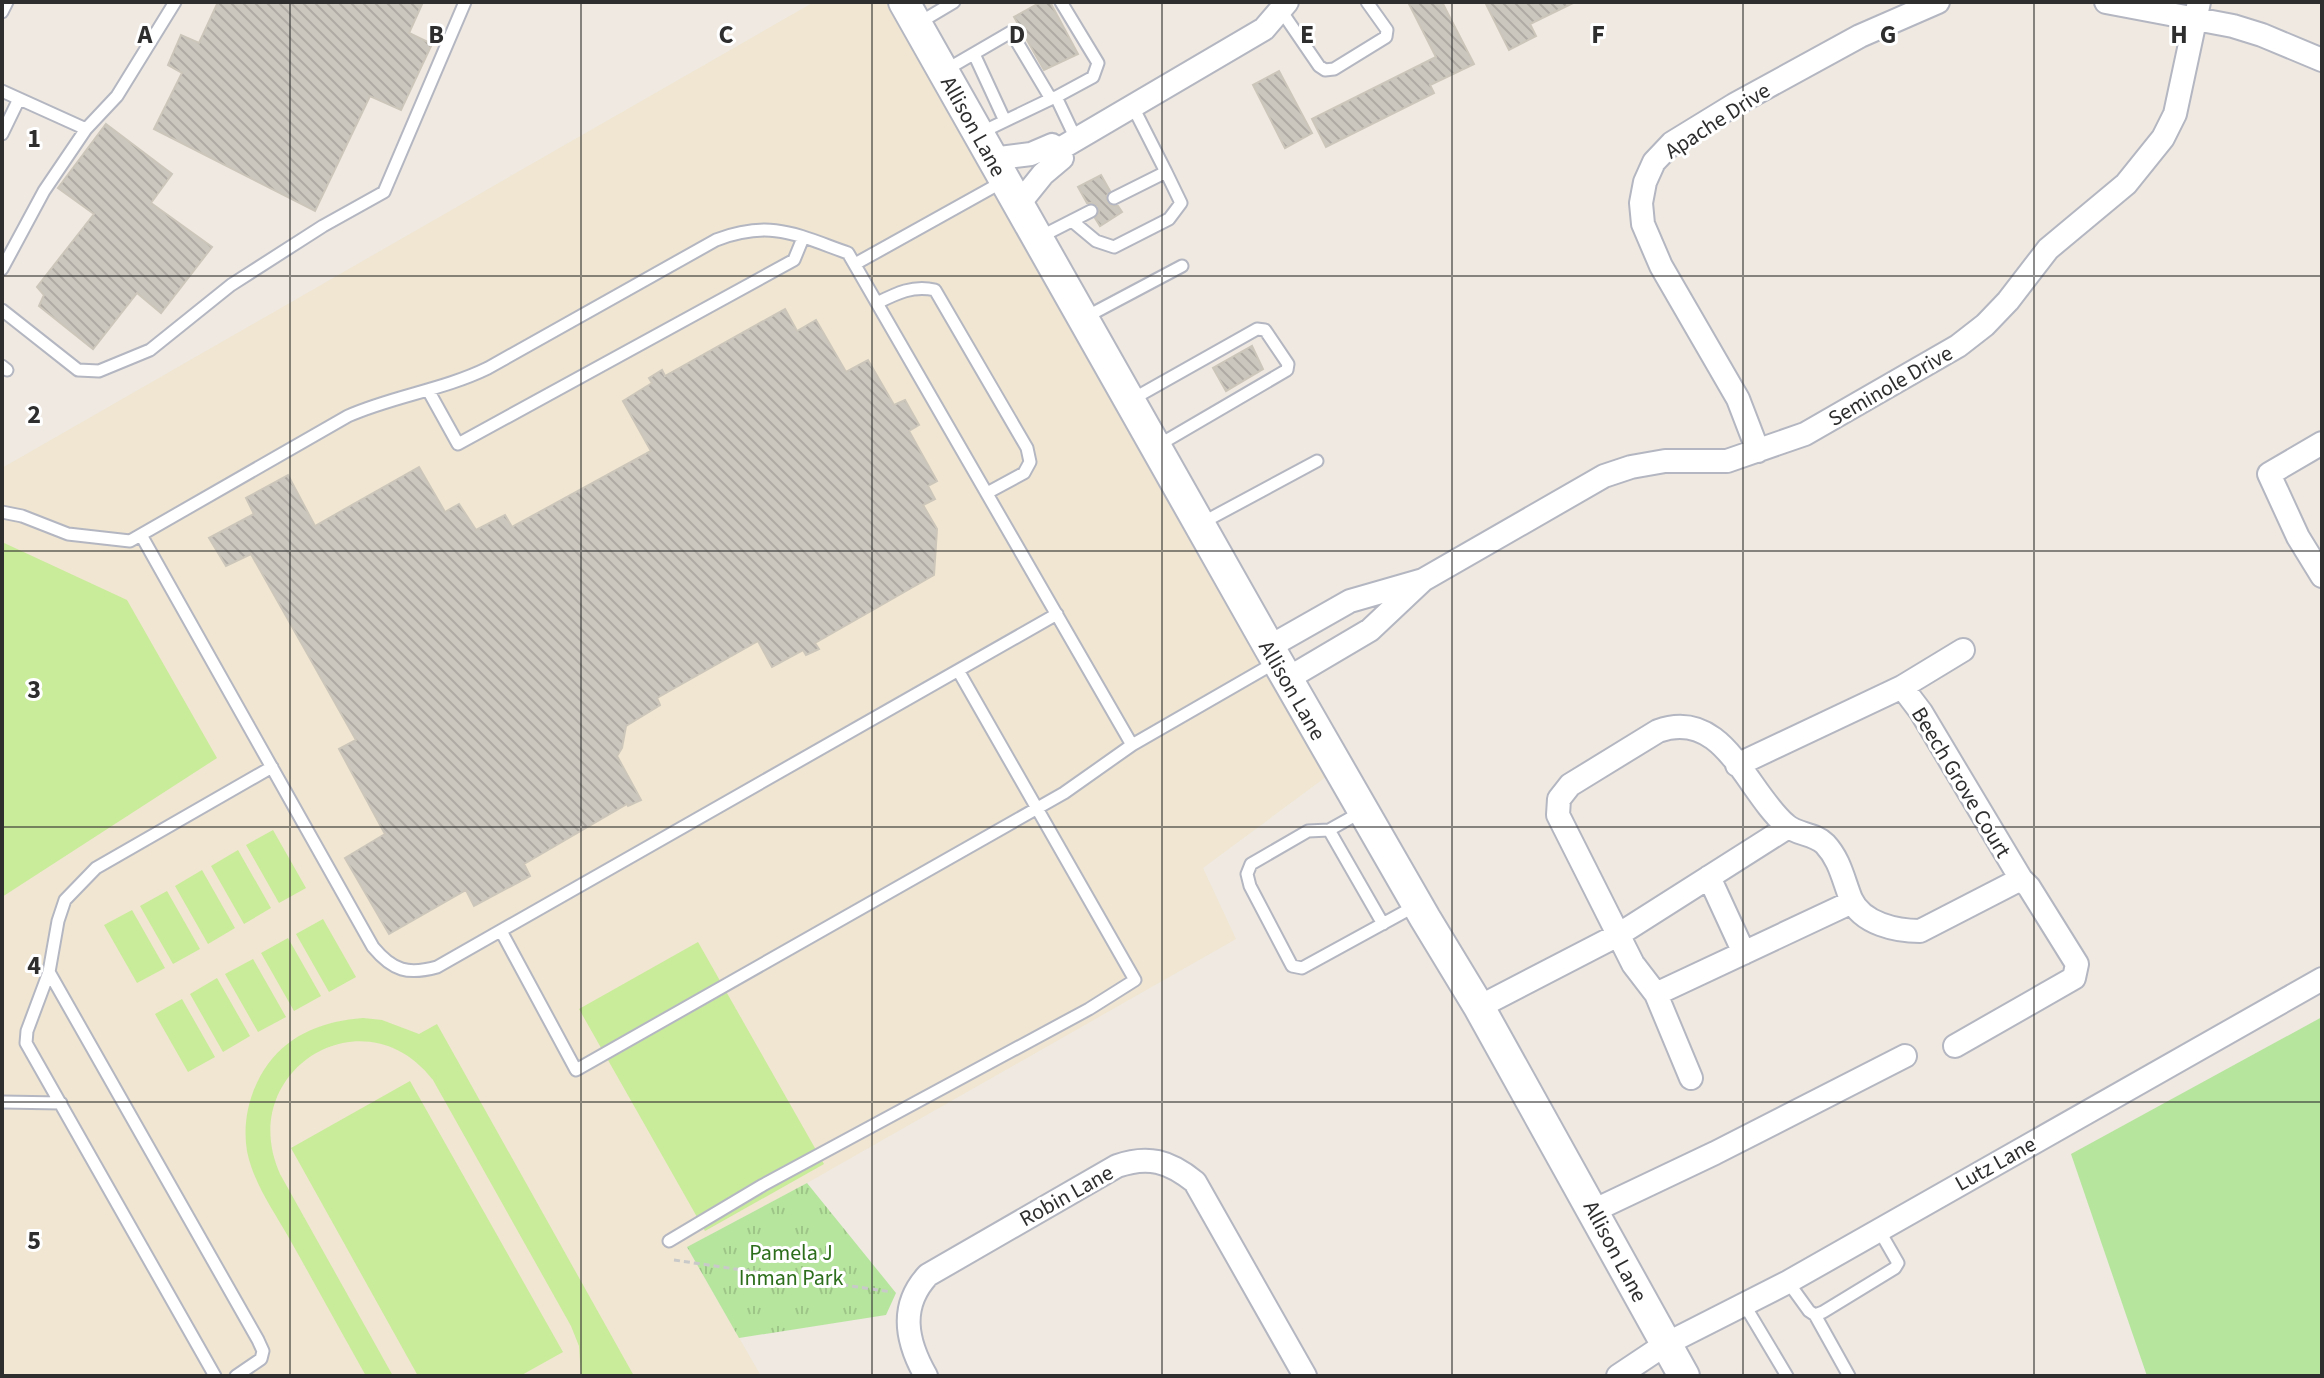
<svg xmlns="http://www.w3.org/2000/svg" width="2324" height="1378" viewBox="0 0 2324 1378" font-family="'Source Sans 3',sans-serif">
	<defs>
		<pattern id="park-tufts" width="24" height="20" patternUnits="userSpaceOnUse" patternTransform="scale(2)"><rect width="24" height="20" fill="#b6e59e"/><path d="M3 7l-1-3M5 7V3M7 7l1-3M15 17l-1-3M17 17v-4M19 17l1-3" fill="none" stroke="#9dc588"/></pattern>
		<pattern id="building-back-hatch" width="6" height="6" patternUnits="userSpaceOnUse" patternTransform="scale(2)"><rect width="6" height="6" fill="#cbc7bf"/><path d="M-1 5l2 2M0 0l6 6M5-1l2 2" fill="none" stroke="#afaba4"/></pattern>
	</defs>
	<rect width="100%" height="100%" fill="#efe9e1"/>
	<!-- education -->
	<path fill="#f0e6d1" d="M814 2H904L1338 768 1203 868 1236 939 807 1183 687 1247 761 1376H2V468Z"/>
	<!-- grass -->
	<path fill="#b6e59e" d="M2322 1017V1376H2147L2071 1154Z"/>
	<!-- park -->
	<path fill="url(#park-tufts)" d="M807 1183 896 1293 886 1315 739 1338 687 1247Z"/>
	<!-- pitch -->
	<path fill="#c9ec9a" d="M2 542 127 600 217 758 2 897Z
		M273 830 306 888 279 903 246 845Z
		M238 850 271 908 244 924 211 866Z
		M202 870 235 928 208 944 175 886Z
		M167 891 200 949 173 964 140 906Z
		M132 910 165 968 137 983 104 925Z
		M323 919 356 977 329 992 296 934Z
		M288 938 321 996 294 1011 261 953Z
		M698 942 824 1164 705 1231 579 1009Z
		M253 959 286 1017 258 1032 225 974Z
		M217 978 250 1036 223 1052 190 994Z
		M182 999 215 1057 188 1072 155 1014Z
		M363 1018 382 1020 419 1034 437 1024 634 1376H581L579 1346 571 1326 433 1080C364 990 234 1071 280 1174L393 1376H366C340 1330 315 1284 289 1238 273 1210 253 1182 247 1151 242 1121 250 1089 268 1064 291 1033 325 1021 363 1018Z
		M410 1081 563 1352 520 1376H418L291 1148Z"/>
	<!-- building -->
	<path fill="url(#building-back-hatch)" stroke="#cbc5ba" stroke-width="2" d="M218 2H423L409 33 432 44 401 110 370 96 315 211 154 129 182 73 168 65 181 35 199 43Z
		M1041 2H1050L1078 54 1044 70 1014 17Z
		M1408 2H1442L1474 64 1430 85 1434 93 1326 147 1312 119 1436 57Z
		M1485 2H1575L1530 24 1536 36 1509 50Z
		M1279 71 1312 133 1285 148 1253 85Z
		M106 124 172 174 151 203 212 247 161 313 137 293 93 349 39 306 44 295 37 287 94 214 58 188Z
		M1101 175 1110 191 1106 197 1107 202 1113 206H1118L1122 212 1100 226 1095 218 1099 212 1098 206 1092 203H1087L1078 187Z
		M785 309 797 331 816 320 846 372 868 360 894 405 905 400 919 425 909 431 937 481 928 486 935 499 923 505 937 529 934 575 815 643 819 649 806 655 803 650 772 667 758 641 657 698 660 705 626 726 622 748 617 756 641 800 628 806 627 804 524 864 530 876 474 906 466 890 389 934 345 858 385 834 339 749 356 740 251 554 226 566 209 538 254 514 246 498 288 475 315 526 419 467 445 512 459 504 476 530 505 515 512 527 651 451 623 401 652 383 649 378 662 370 665 376Z
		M1252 346 1263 369 1226 391 1213 368Z"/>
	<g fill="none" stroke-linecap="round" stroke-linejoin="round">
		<defs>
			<path id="lane" d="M1061 2 1098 63 1093 77 1056 97 1076 139
				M1280 9 1319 66 1325 70 1334 69 1386 37 1387 30 1367 2
				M2 12 7 2
				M917 24 954 2
				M974 54 1005 121
				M944 71 1011 32 1051 99
				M2 91 86 129
				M980 133 1055 97
				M2 134 19 99
				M1114 198 1166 172 1133 107
				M1072 221 1096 241 1114 247 1169 219 1181 203 1166 172
				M1038 238 1091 211
				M855 264 1004 181
				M2 269 44 191 86 129 117 96 175 2
				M877 303C897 293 913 285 935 290L1027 448 1030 462 1024 473 987 493
				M2 310 78 370 99 371 150 350 231 285 323 226 384 192 465 2
				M1084 318 1182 266
				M2 366 7 370
				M428 390 458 444 794 260 803 238
				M1131 400 1257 329 1265 330 1288 364 1287 370 1157 446
				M2 512 22 516 68 534 130 541 348 416C393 396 443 390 488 368L716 240C771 219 797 235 848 253L1132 745
				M1200 524 1317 461
				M141 535 373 947C393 971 408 975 437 967L1057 614
				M1363 811 1329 830 1308 831 1251 864 1247 874 1250 886 1292 966 1302 968 1417 905
				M1329 830 1383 924
				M501 931 576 1070 1064 793 1132 745 1276 662
				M49 972 258 1340 263 1351 261 1359 236 1376
				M2 1102 61 1103
				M669 1241 763 1185 1089 1009 1135 980 959 672
				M1788 1282 1809 1311 1815 1315 1823 1312 1895 1268 1898 1263 1879 1230
				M1744 1304 1787 1376
				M1815 1315 1849 1376
				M215 1376 26 1043 27 1031 49 972 58 921 65 900 96 868 272 767"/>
			<path id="street" d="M2106 2 2233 26 2262 35 2322 60
				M992 159 1031 154 1052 145 1058 150 1264 29 1287 2
				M1018 205 1043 174 1062 158 1058 150
				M2322 443 2269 474 2298 537 2322 576
				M1758 451 1738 399 1661 266 1643 224 1641 203 1645 182 1654 162 1672 143 1734 105 1860 36 1938 2
				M1269 647 1350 601 1423 580 1604 476 1631 467 1665 461H1727L1805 434 1958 346 1985 325 2008 301 2048 249 2126 184 2163 138 2175 114 2199 2
				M1287 679 1370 630 1422 581
				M1902 687 1921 712 2021 879
				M1737 765 1902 687 1963 650
				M1709 877 1744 953
				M1656 994 1852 902
				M1479 1007 1618 935 1788 827
				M1691 1078 1656 994 1633 964 1558 815 1559 799 1570 785 1658 731C1724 707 1746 791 1786 825 1797 835 1814 833 1825 844 1840 860 1843 879 1851 899 1862 924 1897 931 1920 931L2021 879 2029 887 2077 964 2074 978 1955 1046
				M1595 1210 1715 1153 1905 1056
				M926 1376C906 1341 899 1306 928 1275L1117 1166C1148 1155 1169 1161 1195 1182L1305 1376
				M1618 1376 1666 1344 1788 1282 2322 979"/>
			<path id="secondary" d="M904 2 1269 647 1425 918 1479 1007 1684 1376"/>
		</defs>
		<!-- lane casing -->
		<use href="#lane" stroke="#b4b7c1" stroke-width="15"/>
		<!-- street casing -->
		<use href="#street" stroke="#b4b7c1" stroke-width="26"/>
		<!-- secondary casing -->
		<use href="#secondary" stroke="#b4b7c1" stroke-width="34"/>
		<!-- path -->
		<path stroke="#c9c9c9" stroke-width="3" stroke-dasharray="6 4" stroke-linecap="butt" d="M674 1260 892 1292"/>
		<!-- lane -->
		<use href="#lane" stroke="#fff" stroke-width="11"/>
		<!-- street -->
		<use href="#street" stroke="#fff" stroke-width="22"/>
		<!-- secondary -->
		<use href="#secondary" stroke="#fff" stroke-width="30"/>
	</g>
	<!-- grid -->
	<path fill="none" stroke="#2e2e2e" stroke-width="2" stroke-opacity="0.55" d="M290 2V1376M581 2V1376M872 2V1376M1162 2V1376M1452 2V1376M1743 2V1376M2034 2V1376M2 276H2322M2 551H2322M2 827H2322M2 1102H2322"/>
	<g text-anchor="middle" stroke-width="6" stroke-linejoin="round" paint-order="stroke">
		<!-- street labels -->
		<g font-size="22" fill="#2e2e2e" stroke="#fff">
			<text transform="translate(1717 120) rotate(-33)" y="8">Apache Drive</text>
			<text transform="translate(974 126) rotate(61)" y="8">Allison Lane</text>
			<text transform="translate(1890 385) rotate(-30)" y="8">Seminole Drive</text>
			<text transform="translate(1293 690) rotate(60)" y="8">Allison Lane</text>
			<text transform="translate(1962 782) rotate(59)" y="8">Beech Grove Court</text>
			<text transform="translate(1995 1163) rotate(-29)" y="8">Lutz Lane</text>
			<text transform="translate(1066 1195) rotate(-29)" y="8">Robin Lane</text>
			<text transform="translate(1616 1251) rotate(62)" y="8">Allison Lane</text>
		</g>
		<!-- park labels -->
		<g font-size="22" fill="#2c6e1b" stroke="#fff">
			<text x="791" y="1260">Pamela J<tspan x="791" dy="25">Inman Park</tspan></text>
		</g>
	</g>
	<g font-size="26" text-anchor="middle" font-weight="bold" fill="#2e2e2e" stroke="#fff" stroke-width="6" stroke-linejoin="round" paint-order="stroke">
		<text x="145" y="43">A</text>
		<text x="436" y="43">B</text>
		<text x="726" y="43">C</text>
		<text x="1017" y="43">D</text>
		<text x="1307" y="43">E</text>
		<text x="1598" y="43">F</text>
		<text x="1888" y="43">G</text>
		<text x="2179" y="43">H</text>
		<text x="34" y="147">1</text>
		<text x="34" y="423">2</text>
		<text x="34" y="698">3</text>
		<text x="34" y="974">4</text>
		<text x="34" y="1249">5</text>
	</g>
	<!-- border -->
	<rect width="2324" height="1378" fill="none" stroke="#2e2e2e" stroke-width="8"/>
</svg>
